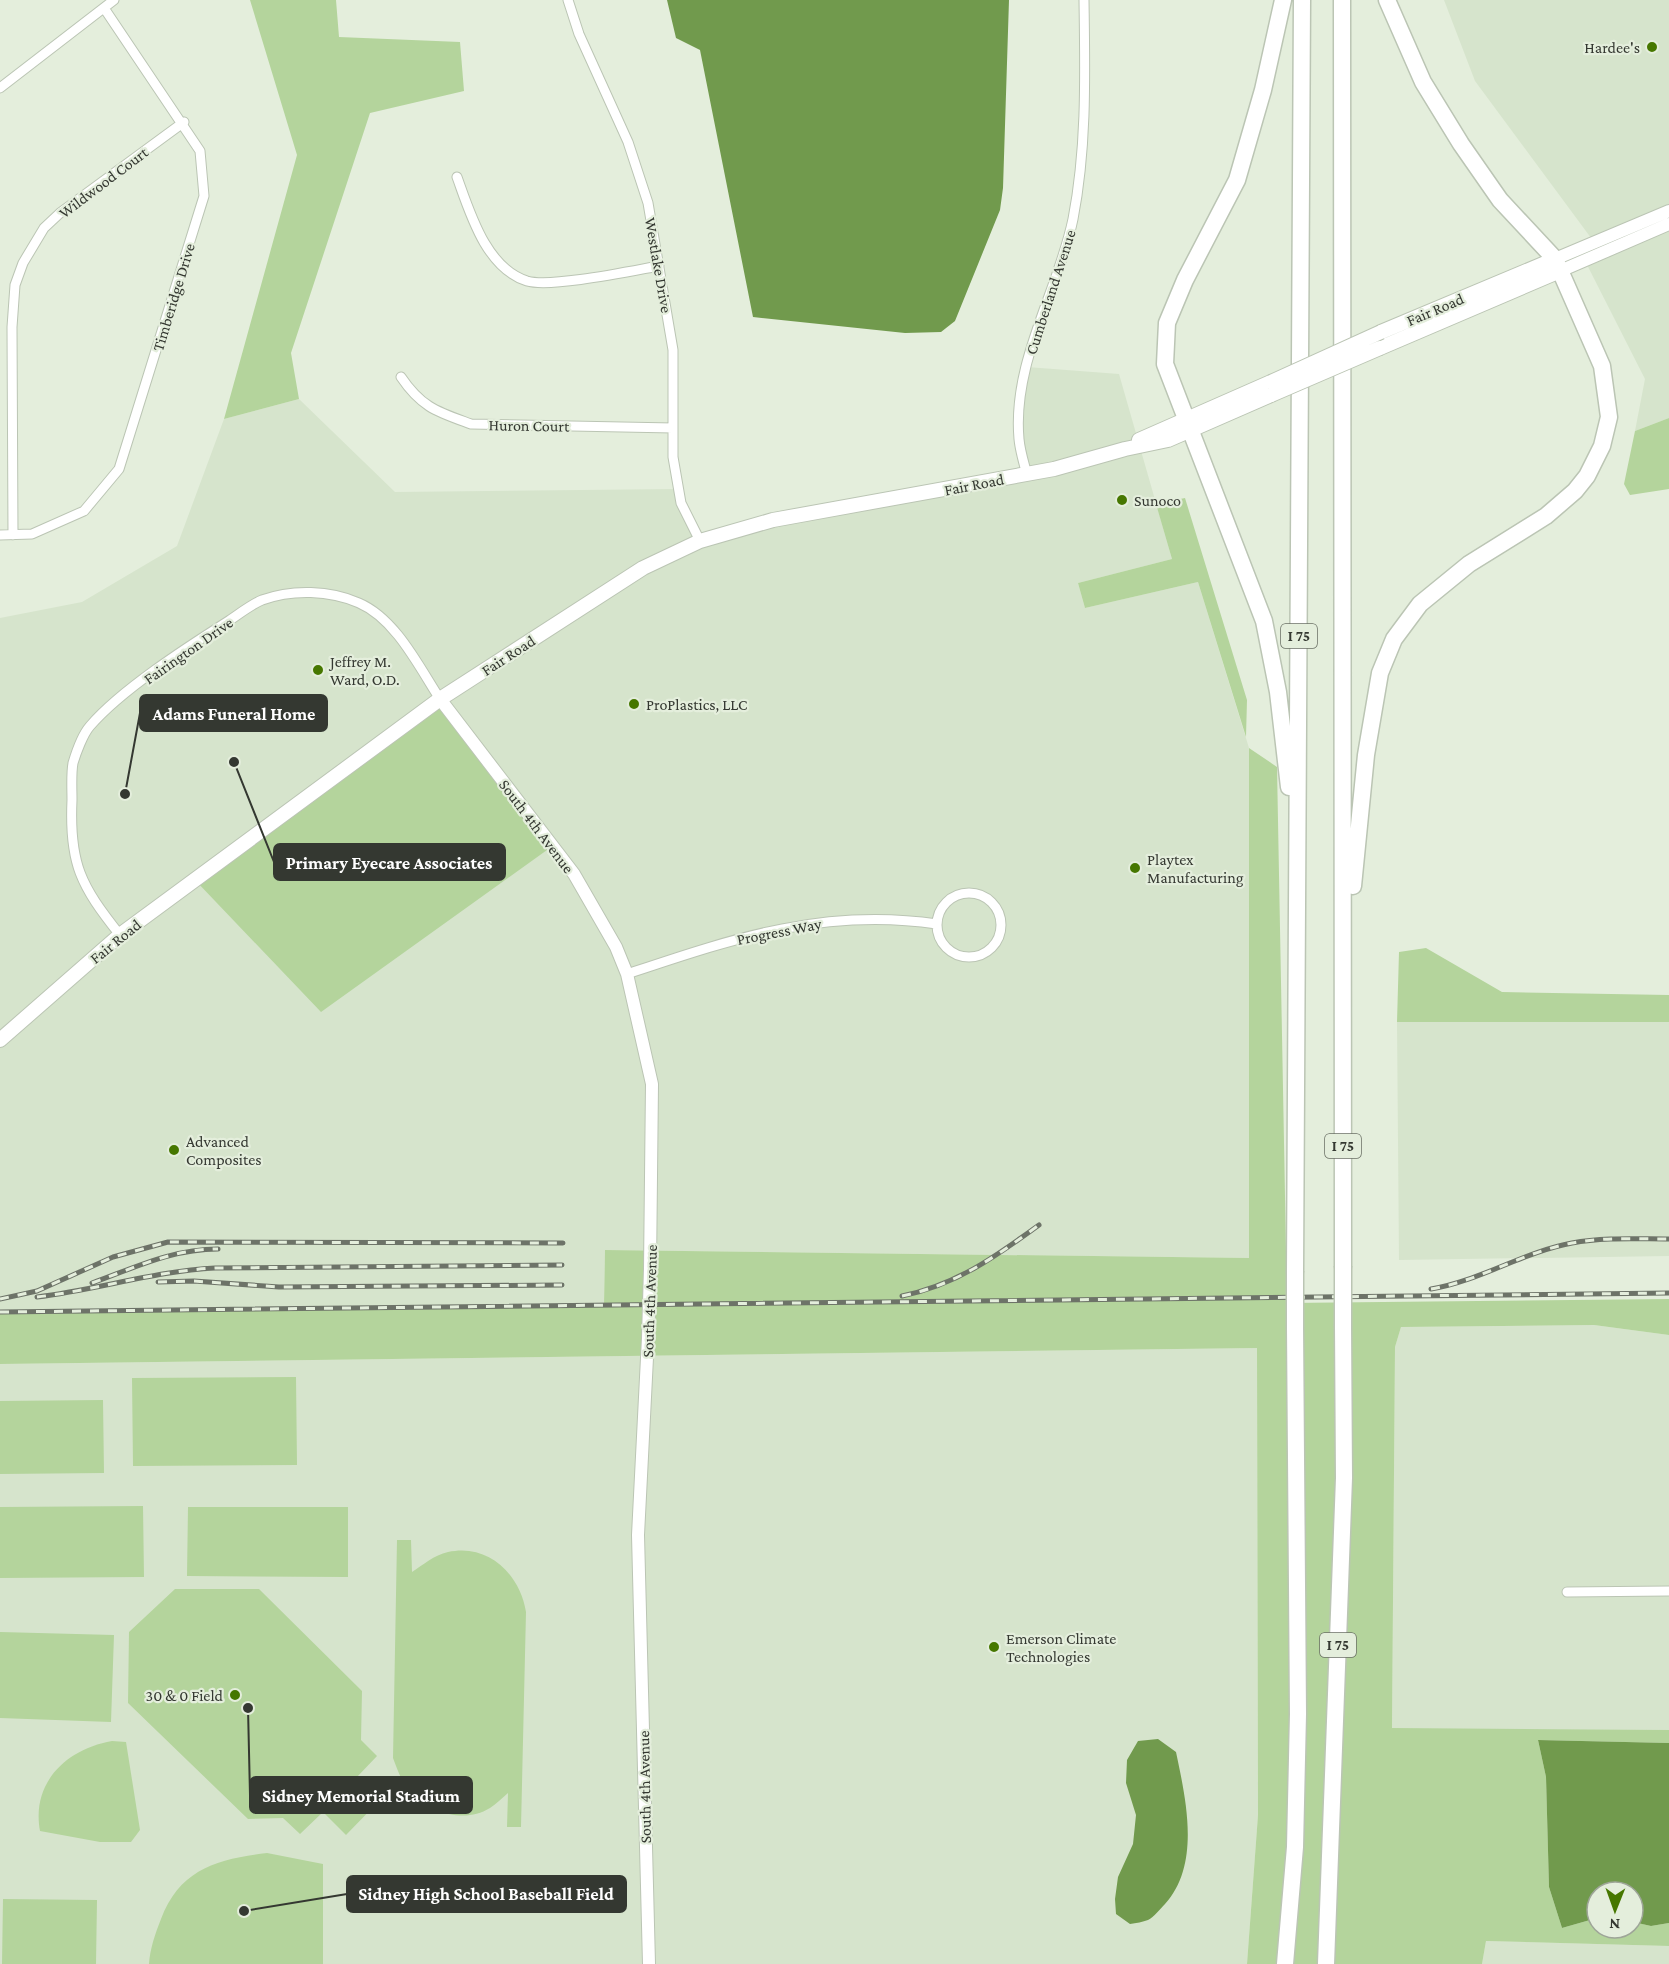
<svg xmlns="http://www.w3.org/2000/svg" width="1669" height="1964" viewBox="0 0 1669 1964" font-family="'Crimson Pro',serif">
	<rect width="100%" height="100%" fill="#e4eedc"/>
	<!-- built -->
	<path fill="#d6e4cc" d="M1444 0H1669V418L1635 431 1645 379 1579 249 1594 242 1475 81Z
		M1027 367 1119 374 1172 559 1078 583 1085 608 1198 582 1249 748V1258L605 1250 604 1305 0 1312V618L82 602 177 546 224 419 299 399 395 492 679 489 700 541 1026 475 1019 439Z
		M1397 1022H1669V1256L1399 1260Z
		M1594 1325 1669 1335V1730L1392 1729 1395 1347 1401 1327Z
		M1257 1348 1258 1815 1247 1964H0V1364Z
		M1486 1941 1669 1946V1964H1482Z"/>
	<!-- green -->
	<path fill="#b4d49c" d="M250 0H336L339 37 460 42 464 91 370 113 291 353 299 399 224 419 297 155Z
		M1669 418V489L1630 495 1624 484 1635 431Z
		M1185 498 1247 700 1246 737 1198 582 1085 608 1078 583 1172 559 1156 504Z
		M440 699 554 845 321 1012 195 880Z
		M1249 748 1277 767 1287 1303 1669 1299V1335L1594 1325 1401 1327 1395 1347 1392 1728 1669 1730V1743L1538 1740 1546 1777 1549 1887 1562 1928 1597 1918V1928H1633V1922L1651 1926 1669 1923V1946L1486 1941 1482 1964H1247L1258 1815 1257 1348 0 1364V1312L604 1305 605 1250 1249 1258Z
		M1426 948 1502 992 1669 995V1022H1397L1399 952Z
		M296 1377 297 1465 133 1466 132 1378Z
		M103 1400 104 1473 0 1474V1401Z
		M143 1506 144 1577 0 1578V1507Z
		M188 1507H348V1577L187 1576Z
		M397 1540H411L412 1572C423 1565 434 1555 448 1552 489 1543 520 1575 526 1612L521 1827H507L508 1793C502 1798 496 1804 490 1808 477 1816 463 1817 449 1814 414 1807 405 1791 393 1758Z
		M175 1589H259L362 1691 361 1740 377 1756 357 1777 380 1800 346 1835 323 1812 300 1834 283 1818 248 1819 128 1703 129 1632Z
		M0 1632 114 1635 111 1722 0 1718Z
		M112 1741 126 1742 140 1830 131 1842H100L40 1831C31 1782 67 1749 112 1741Z
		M267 1853 323 1864V1964H149C150 1949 155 1934 161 1919 180 1869 217 1859 267 1853Z
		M3 1899 97 1900 96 1964H2Z"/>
	<!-- water -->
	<path fill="#719a4d" d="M667 0H1009L1003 188 1000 210 955 321 941 332 905 333 753 317 700 50 676 38Z
		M1158 1739 1176 1752C1186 1800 1201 1864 1165 1904 1160 1909 1154 1917 1148 1920 1143 1922 1136 1923 1130 1924L1116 1914 1115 1899 1118 1877 1133 1844 1136 1815 1126 1783 1127 1760 1138 1741Z
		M1538 1740 1669 1743V1923L1651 1926 1633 1922V1892H1597V1918L1562 1928 1549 1887 1546 1777Z"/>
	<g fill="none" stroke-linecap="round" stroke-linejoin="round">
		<defs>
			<path id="minor" d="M568 0 579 34 628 142 648 203 673 350V457L681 503 700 541
				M0 88 114 0
				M457 177C470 213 486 268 527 281 551 288 631 271 659 266
				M401 377C422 408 438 412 471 424L673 428
				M1027 475C1024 463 1020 451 1019 439 1012 362 1058 292 1073 219 1087 147 1085 73 1084 0
				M0 535 32 534 84 511 119 469 204 196 200 151 104 8
				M13 535 12 327 15 285 23 263 44 228 60 213 184 122
				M937 925a32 32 0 1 1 64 0a32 32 0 1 1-64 0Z
				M120 935C81 886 69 864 72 800 72 788 71 774 73 763 76 753 83 734 90 726 121 690 186 648 227 622 238 615 250 605 262 600 292 589 330 590 359 603 396 619 419 667 440 699
				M627 974C732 939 824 907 937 924
				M1567 1592 1669 1591"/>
			<path id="tertiary" d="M1555 259 1669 211
				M1560 271 1669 224
				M440 699 574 874 616 947 627 974 652 1084 650 1269
				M648 1338 638 1535 649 1964"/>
			<path id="secondary" d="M1381 332 1555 259
				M1380 348 1560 271
				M1139 440 1271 382
				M0 1040 120 935 440 699 643 568 700 541 773 520 1054 469 1125 449 1168 440 1271 395"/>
			<path id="motorway" d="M1283 0 1263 90 1237 180 1185 280 1167 323 1165 364 1264 621 1278 692 1289 787
				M1342 0 1343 1266
				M1353 886 1366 755 1380 673 1394 639 1420 604 1469 564 1546 516 1575 491 1587 476 1602 446 1609 417 1602 366 1555 259 1500 200 1461 144 1423 82 1387 0
				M1295 1271 1302 0
				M1285 1964 1295 1847 1298 1714 1295 1327
				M1326 1964 1344 1478 1343 1326"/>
		</defs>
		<!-- minor casing -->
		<use href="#minor" stroke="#bbc5b4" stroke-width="11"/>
		<!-- tertiary casing -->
		<use href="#tertiary" stroke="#bbc5b4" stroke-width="14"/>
		<!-- secondary casing -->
		<use href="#secondary" stroke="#bbc5b4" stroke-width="16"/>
		<!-- motorway casing -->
		<use href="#motorway" stroke="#bbc5b4" stroke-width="19"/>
		<!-- minor -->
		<use href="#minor" stroke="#fff" stroke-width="9"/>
		<!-- tertiary -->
		<use href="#tertiary" stroke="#fff" stroke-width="12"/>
		<!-- secondary -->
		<use href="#secondary" stroke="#fff" stroke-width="14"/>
		<!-- motorway -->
		<use href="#motorway" stroke="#fff" stroke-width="16"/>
		<defs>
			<path id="rail" d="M158 1282 194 1281 279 1287 562 1285
				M92 1283C134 1268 172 1249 218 1249
				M1431 1289C1480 1281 1523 1252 1572 1243 1603 1237 1637 1239 1669 1239
				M902 1296C956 1285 995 1257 1039 1225
				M37 1297C97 1290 155 1271 215 1268L562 1265
				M0 1299 37 1291 113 1257 168 1242 563 1243
				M0 1312 1669 1293"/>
		</defs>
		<!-- rail casing -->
		<use href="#rail" stroke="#6d7368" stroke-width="5"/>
		<!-- rail -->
		<use href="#rail" stroke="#e4eedc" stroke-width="3" stroke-dasharray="9" stroke-linecap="butt"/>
		<defs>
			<path id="tertiary-bridge" d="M648 1338 650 1269"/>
			<path id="secondary-bridge" d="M1271 382 1381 332
				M1271 395 1380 348"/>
			<path id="motorway-bridge" d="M1343 1266V1326
				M1295 1271V1327"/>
		</defs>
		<!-- tertiary-bridge casing -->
		<use href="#tertiary-bridge" stroke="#bbc5b4" stroke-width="14" stroke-linecap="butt"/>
		<!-- secondary-bridge casing -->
		<use href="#secondary-bridge" stroke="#bbc5b4" stroke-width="16" stroke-linecap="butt"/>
		<!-- motorway-bridge casing -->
		<use href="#motorway-bridge" stroke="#bbc5b4" stroke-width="19" stroke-linecap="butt"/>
		<!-- tertiary-bridge -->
		<use href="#tertiary-bridge" stroke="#fff" stroke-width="12"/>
		<!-- secondary-bridge -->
		<use href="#secondary-bridge" stroke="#fff" stroke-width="14"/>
		<!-- motorway-bridge -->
		<use href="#motorway-bridge" stroke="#fff" stroke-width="16"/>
	</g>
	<!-- markers -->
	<g fill="#467700" stroke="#e4eedc" stroke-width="2">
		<circle cx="1652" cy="47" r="6"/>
		<circle cx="1122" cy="500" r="6"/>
		<circle cx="318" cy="670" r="6"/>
		<circle cx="634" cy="704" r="6"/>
		<circle cx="1135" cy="868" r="6"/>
		<circle cx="174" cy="1150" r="6"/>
		<circle cx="994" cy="1647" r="6"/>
		<circle cx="235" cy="1695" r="6"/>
	</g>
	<g text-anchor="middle" stroke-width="4.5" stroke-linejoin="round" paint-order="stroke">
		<!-- shield labels -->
		<g fill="#e4eedc" stroke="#696f64" stroke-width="1.5">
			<rect x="1281" y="624" width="36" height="24" rx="4.5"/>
			<rect x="1325" y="1134" width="36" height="24" rx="4.5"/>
			<rect x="1320" y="1633" width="36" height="24" rx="4.5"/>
		</g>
		<g font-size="15" font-weight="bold" fill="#343831">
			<text x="1299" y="641">I 75</text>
			<text x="1343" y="1151">I 75</text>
			<text x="1338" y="1650">I 75</text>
		</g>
		<!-- poi labels -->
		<g font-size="16" fill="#343831" stroke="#e4eedc" text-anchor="start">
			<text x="1640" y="53" text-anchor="end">Hardee's</text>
			<text x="1134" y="506">Sunoco</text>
			<text x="330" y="667">Jeffrey M.<tspan x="330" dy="18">Ward, O.D.</tspan></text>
			<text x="646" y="710">ProPlastics, LLC</text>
			<text x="1147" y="865">Playtex<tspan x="1147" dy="18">Manufacturing</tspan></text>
			<text x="186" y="1147">Advanced<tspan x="186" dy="18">Composites</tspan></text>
			<text x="1006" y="1644">Emerson Climate<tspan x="1006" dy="18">Technologies</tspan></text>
			<text x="223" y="1701" text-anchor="end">30 &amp; 0 Field</text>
		</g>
		<!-- street labels -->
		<g font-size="16" fill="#343831" stroke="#e4eedc">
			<text transform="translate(103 182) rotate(-37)" y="6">Wildwood Court</text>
			<text transform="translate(659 265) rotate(80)" y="6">Westlake Drive</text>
			<text transform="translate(1050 292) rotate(-72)" y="6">Cumberland Avenue</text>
			<text transform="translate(173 297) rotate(-73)" y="6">Timberidge Drive</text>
			<text transform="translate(1435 309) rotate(-23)" y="6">Fair Road</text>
			<text transform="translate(529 425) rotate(1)" y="6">Huron Court</text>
			<text transform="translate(974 484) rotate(-11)" y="6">Fair Road</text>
			<text transform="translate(188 650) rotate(-35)" y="6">Fairington Drive</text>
			<text transform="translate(508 655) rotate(-33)" y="6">Fair Road</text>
			<text transform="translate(537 826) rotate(53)" y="6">South 4th Avenue</text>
			<text transform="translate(779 931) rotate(-11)" y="6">Progress Way</text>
			<text transform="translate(115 941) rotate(-39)" y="6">Fair Road</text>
			<text transform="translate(649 1301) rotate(-88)" y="6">South 4th Avenue</text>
			<text transform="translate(644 1787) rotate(-91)" y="6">South 4th Avenue</text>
		</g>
	</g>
	<!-- callouts -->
	<path fill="none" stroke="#343831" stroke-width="2" d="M125 794L140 713M234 762L274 862M248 1708L250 1795M244 1911L347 1894"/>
	<g fill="#343831" stroke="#e4eedc" stroke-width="2">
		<circle cx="125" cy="794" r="6"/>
		<circle cx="234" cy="762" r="6"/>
		<circle cx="248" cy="1708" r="6"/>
		<circle cx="244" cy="1911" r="6"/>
	</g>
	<g fill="#343831" stroke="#343831" stroke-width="2">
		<rect x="140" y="695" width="187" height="36" rx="6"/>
		<rect x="274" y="844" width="231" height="36" rx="6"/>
		<rect x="250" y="1777" width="222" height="36" rx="6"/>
		<rect x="347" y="1876" width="279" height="36" rx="6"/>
	</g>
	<g font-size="18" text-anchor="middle" font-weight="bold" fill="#fff">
		<text x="234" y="720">Adams Funeral Home</text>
		<text x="389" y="869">Primary Eyecare Associates</text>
		<text x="361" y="1802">Sidney Memorial Stadium</text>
		<text x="486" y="1900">Sidney High School Baseball Field</text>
	</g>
	<!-- north arrow -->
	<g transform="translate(1615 1910) rotate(181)"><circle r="28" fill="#e4eedc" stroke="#9ea598" stroke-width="1.5"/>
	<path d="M0-4.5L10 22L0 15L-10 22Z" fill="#467700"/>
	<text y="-9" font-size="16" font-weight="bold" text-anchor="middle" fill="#343831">N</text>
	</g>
</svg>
